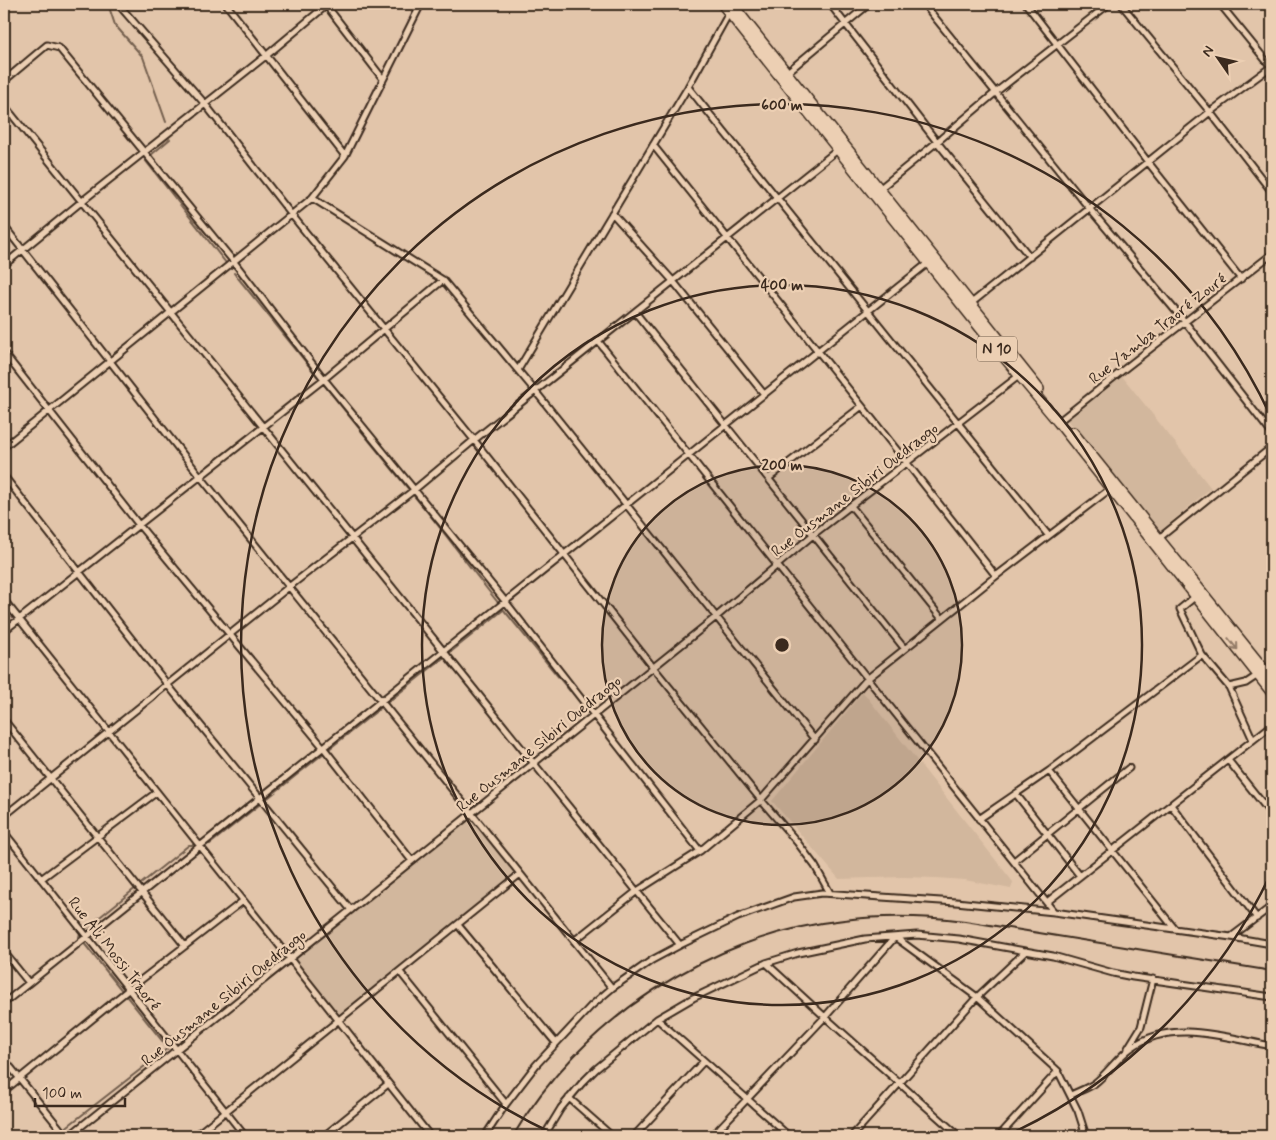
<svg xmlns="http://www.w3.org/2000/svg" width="1276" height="1140" viewBox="0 0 1276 1140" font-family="Mynerve,sans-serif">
	<rect width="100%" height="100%" fill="#e2c5aa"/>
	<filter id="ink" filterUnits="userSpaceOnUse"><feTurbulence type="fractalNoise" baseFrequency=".02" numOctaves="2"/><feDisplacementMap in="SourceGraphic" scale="10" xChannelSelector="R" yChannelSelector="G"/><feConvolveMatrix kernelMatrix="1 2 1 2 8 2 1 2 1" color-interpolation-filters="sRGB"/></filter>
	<g filter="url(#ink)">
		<!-- built -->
		<path fill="#d2b79d" d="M1122 376 1211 488 1158 533 1067 420Z
			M863 692 1013 882 1011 889 965 880 936 878 903 877 839 879 772 801Z
			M472 812 520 874 339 1020 290 959Z"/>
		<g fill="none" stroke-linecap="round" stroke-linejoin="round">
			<!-- stream -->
			<path stroke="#735e4d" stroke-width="2" d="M108 4 115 25 143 57 166 122
				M151 155 170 139
				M145 160 226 263
				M234 273C295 348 354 423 415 497 445 532 471 570 500 605
				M503 609 570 691
				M205 844H210L502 611 503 609
				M55 1136 168 1048 79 937 80 933 189 845H197"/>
			<defs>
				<path id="street" d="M118 4 205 104 291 214 474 440 653 667 761 800 797 842 815 866 830 893
					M830 4 937 142 1030 257
					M924 4 1089 208 1185 322 1272 434
					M1026 4 1148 162 1241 279
					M1121 4 1210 112 1272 192
					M1220 4 1272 68
					M326 5 383 79
					M785 74 869 4
					M4 81 47 45 59 48 234 262 324 379 505 601 700 851
					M688 87 1048 535
					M4 105 680 945
					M653 145 862 406 996 576
					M345 156 421 4
					M878 190 937 142 996 92 1109 4
					M312 198 443 280 536 392 815 740
					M612 213 673 281 764 394
					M4 226 200 476 612 988
					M4 265 81 202 267 55 328 4
					M969 305 1210 112 1272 66
					M635 312 904 648
					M598 341 1054 912
					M4 353 139 525 323 747 412 861
					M518 370 688 87 729 13
					M1058 422 1123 370 1272 254
					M4 447 312 198 345 156 226 4
					M4 476 167 684 351 910
					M769 478 862 406
					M851 506 942 619
					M1158 539 1272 447
					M4 600 290 959 430 1136
					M4 631 324 379 443 280
					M1202 655 1229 687 1253 740
					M1229 687 1246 683 1258 675
					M4 720 185 946
					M1228 760 1272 815
					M1049 771 1174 928
					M1016 794 1080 876
					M1171 805 1257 918
					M4 816 290 586 414 490 474 440 840 148
					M979 819 1049 771 1202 655 1180 609 1196 596
					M4 832 245 1136
					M1014 861 1129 768
					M41 879 157 792
					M1047 902 1272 725
					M458 925 556 1043
					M1231 937 1272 906
					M574 941 637 891 700 851 761 800 867 679 996 576 1110 489
					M4 952 29 983
					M766 963 825 1017 959 1136
					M400 972 506 1104
					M4 1003 928 263
					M657 1019 789 1136
					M1128 1048 1141 1027 1153 979
					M4 1059 66 1136
					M4 1091 128 990 243 901
					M1071 1095C1079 1091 1088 1088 1095 1083 1108 1073 1117 1058 1131 1048 1172 1018 1227 1038 1272 1046
					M569 1098 612 1136
					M69 1136 716 617 814 534 1020 375
					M195 1136 520 874
					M324 1136 388 1084
					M485 1136 506 1104 536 1065 591 1006 612 988 652 960 680 945 738 917 794 897 822 893 956 902 1054 912 1231 937 1272 944
					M544 1136 561 1108 582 1083 596 1069 657 1019 693 998 766 963 798 953 865 939 917 935 959 939 1053 956 1113 973 1133 977 1272 997
					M634 1136 704 1061
					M712 1136 825 1017 895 937 977 997 1058 1071 1078 1111 1086 1136
					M852 1136 977 997 1026 951
					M999 1136 1058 1071"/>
				<path id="primary" d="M722 4 988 338 1058 422 1272 693
					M732 4 1039 389
					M1073 432 1272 679"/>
			</defs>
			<!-- street casing -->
			<use href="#street" stroke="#3b2a1e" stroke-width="9"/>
			<!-- primary casing -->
			<use href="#primary" stroke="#3b2a1e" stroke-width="12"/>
			<!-- street -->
			<use href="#street" stroke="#eccfb3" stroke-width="5"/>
			<!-- primary -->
			<use href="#primary" stroke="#eccfb3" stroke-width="9"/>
			<!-- rail -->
			<path stroke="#3b2a1e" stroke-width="2" d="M513 1136C580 1021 711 934 844 920 885 915 924 916 965 921L1272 971"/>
		</g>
		<!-- one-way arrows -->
		<defs><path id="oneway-shaft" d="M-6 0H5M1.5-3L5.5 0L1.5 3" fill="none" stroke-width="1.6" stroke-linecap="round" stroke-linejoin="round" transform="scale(1.25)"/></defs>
		<use stroke="#947c68" href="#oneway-shaft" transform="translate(1233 644) rotate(51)"/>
	</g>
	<!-- distance rings -->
	<circle cx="782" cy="645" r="180" fill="#3b2a1e" fill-opacity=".12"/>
	<g fill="none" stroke="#3b2a1e" stroke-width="2.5">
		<circle cx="782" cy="645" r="180"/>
		<circle cx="782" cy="645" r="360"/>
		<path d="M1271 873A540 540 0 0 1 1010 1134M554 1134A540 540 0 1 1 1271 417"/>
	</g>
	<g text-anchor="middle" stroke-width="4.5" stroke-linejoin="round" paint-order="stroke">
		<!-- shield labels -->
		<rect fill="#eccfb3" stroke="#705c4b" stroke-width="1" x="977" y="336.5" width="40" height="25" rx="4"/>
		<g font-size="15" font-weight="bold" fill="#3b2a1e">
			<text x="997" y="354">N 10</text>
		</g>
		<!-- street labels -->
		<g font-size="16" fill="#3b2a1e" stroke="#eccfb3">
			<text transform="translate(1157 328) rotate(-38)" y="6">Rue Yamba Traoré Zouré</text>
			<text transform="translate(854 489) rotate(-38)" y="6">Rue Ousmane Sibiri Ouedraogo</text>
			<text transform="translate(538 743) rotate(-39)" y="6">Rue Ousmane Sibiri Ouedraogo</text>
			<text transform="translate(115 953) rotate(52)" y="6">Rue Ali Mossi Traoré</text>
			<text transform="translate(223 997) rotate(-39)" y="6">Rue Ousmane Sibiri Ouedraogo</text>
		</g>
	</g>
	<circle cx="782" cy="645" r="8" fill="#3b2a1e" stroke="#eccfb3" stroke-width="2.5"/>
	<g font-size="15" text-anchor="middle" font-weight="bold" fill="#3b2a1e" stroke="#eccfb3" stroke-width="4.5" stroke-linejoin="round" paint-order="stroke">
		<text x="782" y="110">600 m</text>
		<text x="782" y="290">400 m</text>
		<text x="782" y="470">200 m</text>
	</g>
	<!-- margin -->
	<rect width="1276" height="1140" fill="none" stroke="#eccfb3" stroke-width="20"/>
	<rect x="10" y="10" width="1256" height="1120" fill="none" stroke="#3b2a1e" stroke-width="2" filter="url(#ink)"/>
	<!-- north arrow -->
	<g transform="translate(1218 58) rotate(304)" stroke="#eccfb3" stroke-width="4" paint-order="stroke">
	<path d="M0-4L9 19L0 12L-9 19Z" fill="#3b2a1e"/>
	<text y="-8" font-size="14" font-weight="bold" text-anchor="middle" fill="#3b2a1e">N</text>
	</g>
	<!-- scale -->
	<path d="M35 1098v8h90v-8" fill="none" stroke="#3b2a1e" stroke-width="2.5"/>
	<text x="42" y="1098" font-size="15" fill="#3b2a1e" stroke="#eccfb3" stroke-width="4" paint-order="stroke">100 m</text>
</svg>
